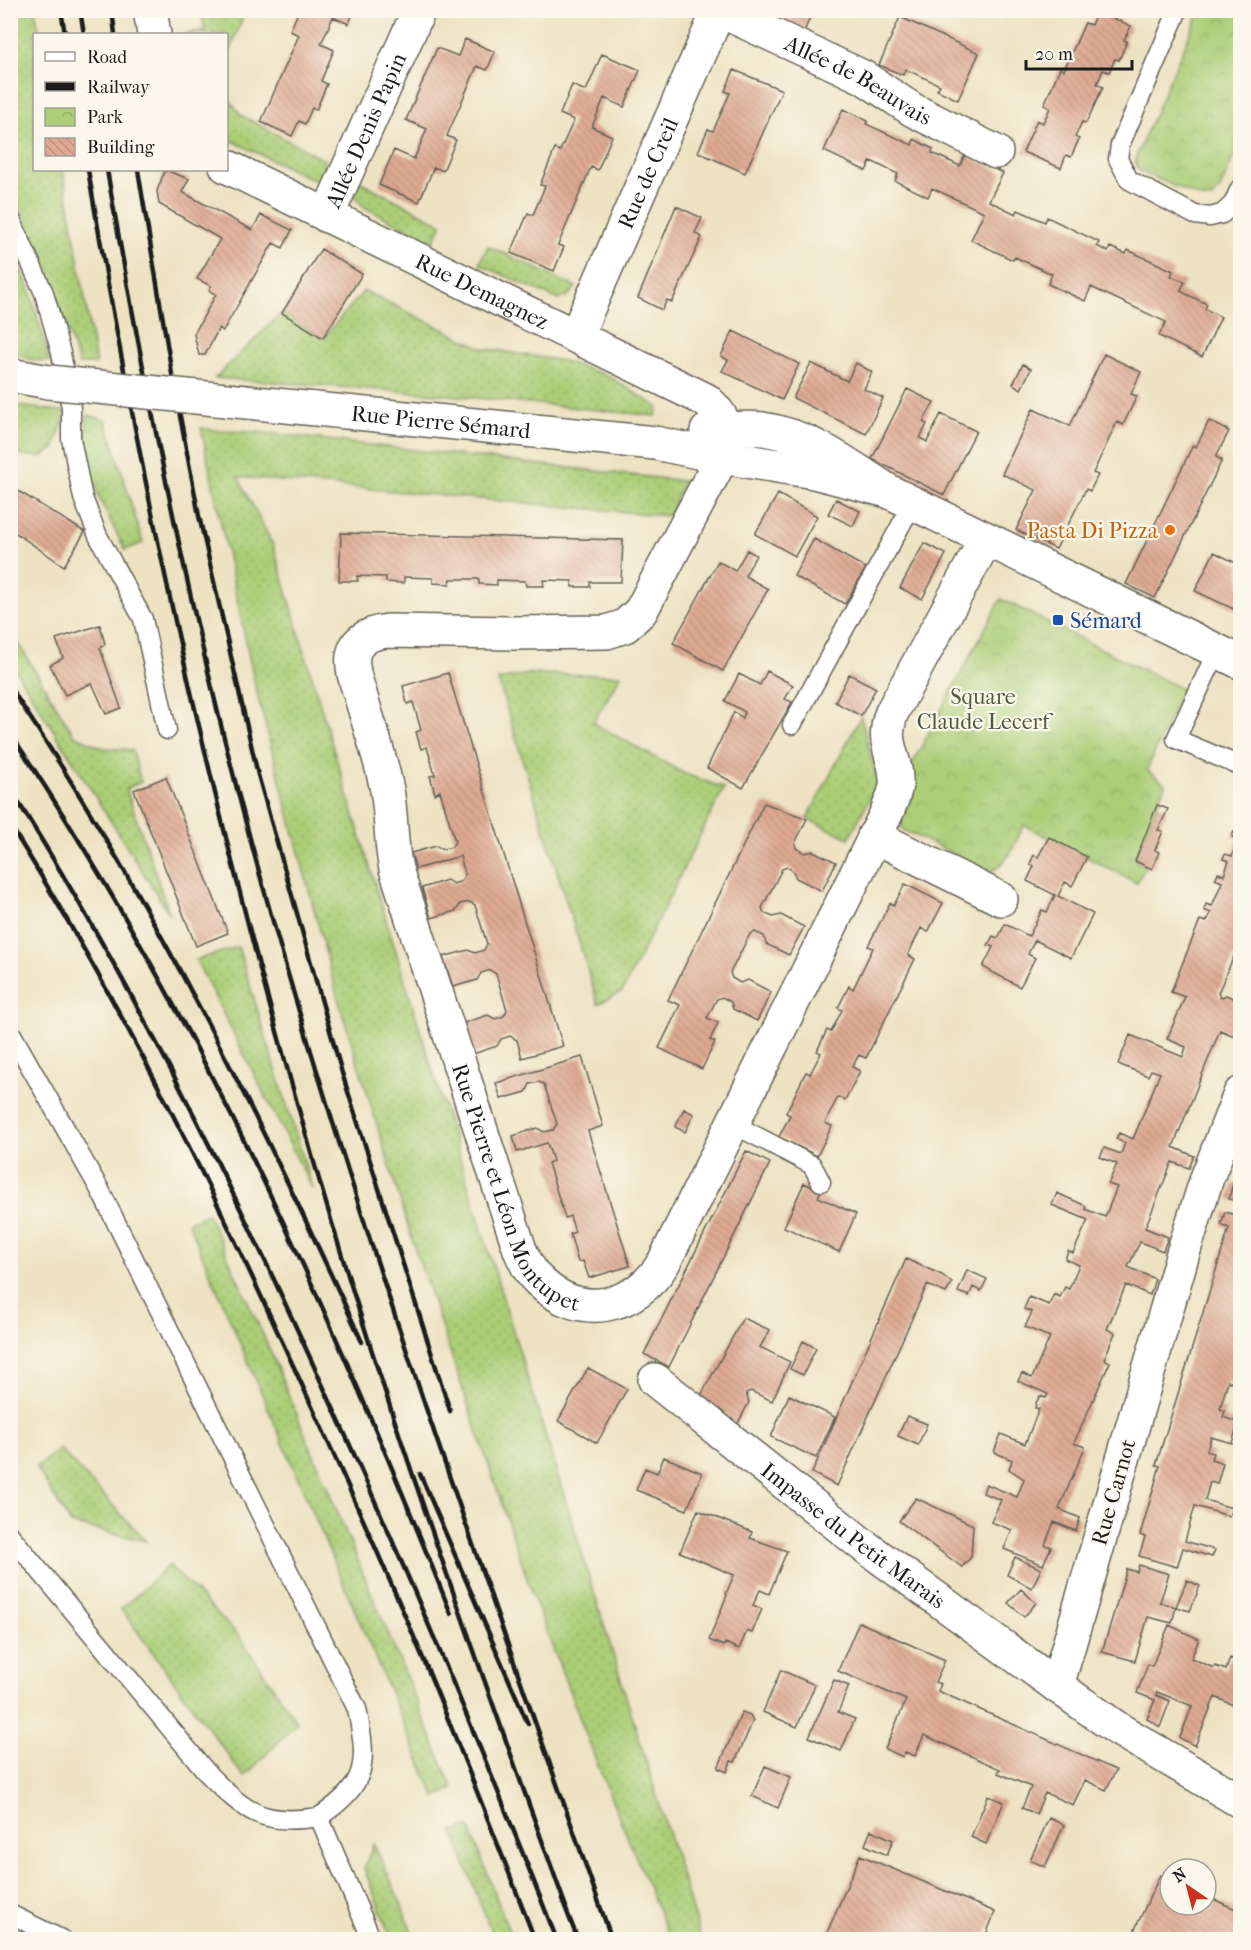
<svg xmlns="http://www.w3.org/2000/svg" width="1251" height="1950" viewBox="0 0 1251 1950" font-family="'IM FELL French Canon',serif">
	<defs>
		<pattern id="grass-dots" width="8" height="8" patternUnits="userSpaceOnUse" patternTransform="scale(1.5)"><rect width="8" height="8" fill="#abce77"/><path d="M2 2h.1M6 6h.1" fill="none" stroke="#93b066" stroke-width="1.8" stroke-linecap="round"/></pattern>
		<pattern id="park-crowns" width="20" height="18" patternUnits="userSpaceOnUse" patternTransform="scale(1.5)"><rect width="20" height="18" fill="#abce77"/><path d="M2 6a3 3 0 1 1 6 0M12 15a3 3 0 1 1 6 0" fill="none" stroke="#93b066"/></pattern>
		<pattern id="building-back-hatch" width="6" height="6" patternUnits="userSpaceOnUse" patternTransform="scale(1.5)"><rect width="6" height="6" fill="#dda992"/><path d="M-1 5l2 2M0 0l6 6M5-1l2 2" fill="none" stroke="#bd917d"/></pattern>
	</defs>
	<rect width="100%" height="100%" fill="#fbf7ec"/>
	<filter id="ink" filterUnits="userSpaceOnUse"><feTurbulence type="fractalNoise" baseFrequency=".0167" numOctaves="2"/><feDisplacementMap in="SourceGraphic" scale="12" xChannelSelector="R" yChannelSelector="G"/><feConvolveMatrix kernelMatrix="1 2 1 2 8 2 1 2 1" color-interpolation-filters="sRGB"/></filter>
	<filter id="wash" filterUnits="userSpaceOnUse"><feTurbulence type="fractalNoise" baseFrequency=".008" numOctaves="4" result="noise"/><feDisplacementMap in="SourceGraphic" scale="24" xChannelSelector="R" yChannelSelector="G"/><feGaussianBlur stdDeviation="1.35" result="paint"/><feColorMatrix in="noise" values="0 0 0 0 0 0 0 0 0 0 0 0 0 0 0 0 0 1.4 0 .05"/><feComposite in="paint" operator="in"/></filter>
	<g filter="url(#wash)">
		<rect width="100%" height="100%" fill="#ede2c2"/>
		<!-- grass -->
		<path fill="url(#grass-dots)" stroke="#64754a" stroke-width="1.5" d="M11 10 35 11 40 34H34V170H63L96 364H79L43 257 11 190 10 24 16 20 11 17Z
			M201 11H245L227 60 226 34H184L205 30Z
			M226 95 241 115 326 161 318 182 228 139 226 136Z
			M357 180 442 224 433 242 364 207 352 194Z
			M488 246 576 287 567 297 557 299 479 264Z
			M10 248 28 284 50 361 31 360 11 351Z
			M364 291 482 348 564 361 608 376 658 407 656 416 439 394 215 378 282 313 323 338Z
			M11 405 66 412 54 449 40 457 11 454Z
			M88 415 106 420 143 543 125 550 99 498 78 435 86 430Z
			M201 428 220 431 257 432 683 481 669 516 238 477 273 545 330 738 701 1939H670L602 1776 536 1604 416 1252 336 992 256 690Z
			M10 630 74 735 103 748 132 750 141 782 126 789 170 915 11 663Z
			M528 674 621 675 593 723 685 774 724 788 622 992 598 1004 498 680Z
			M861 716 876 775V786L849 838 807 819Z
			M238 947 313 1190 196 960Z
			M208 1214 269 1348 453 1789 435 1797 188 1222Z
			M60 1449 146 1541 71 1524 36 1467Z
			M169 1565 239 1636 297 1723 244 1777 121 1609Z
			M469 1826 512 1939H494L453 1832Z
			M374 1844 402 1906 414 1939H391L364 1868Z"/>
		<!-- park -->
		<path fill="url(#park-crowns)" stroke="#64754a" stroke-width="1.5" d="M1200 11H1240V141L1220 189 1211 199 1202 198 1139 171 1135 162 1137 154Z
			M1001 599 1182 689 1147 770 1165 784 1135 861 1145 866 1137 883 1024 825C1016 840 1008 865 991 871L903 830 900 819 910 800 909 770Z"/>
		<g id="blocks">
			<!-- building -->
			<path fill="url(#building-back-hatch)" d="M299 10H354L349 24 333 17 321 44 334 50 321 81 327 84 316 110 312 108 305 124 299 121 292 136 261 122 299 35 290 31Z
				M766 10H813L804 32 764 14Z
				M1097 11 1131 26 1124 40 1127 41 1119 60 1115 59 1109 72 1103 70 1097 84 1103 87 1086 123 1082 122 1075 137 1079 139 1071 157 1066 155 1061 168 1023 152 1037 120 1043 123 1050 108 1044 105 1060 68 1064 70 1085 23 1091 25Z
				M900 17 979 53 958 100 937 90 940 85 905 69 903 75 879 65Z
				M465 39 495 52 487 70 477 66 447 136 456 140 443 171 434 167 419 202 379 185 394 150 414 159 427 129 406 120 437 48 458 56Z
				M602 54 640 70 624 107 604 98 592 127 612 136 598 170 591 167 558 245 564 247 554 271 511 253 528 213 533 215 545 186 540 185 555 149 560 151 574 120 560 114 572 85 586 91Z
				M734 70 782 90 745 173 698 152 708 129 713 131 730 93 725 91Z
				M843 109 868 121 866 124 912 145 914 139 933 149 932 153 960 166 965 155 1003 173 989 201 1016 214 1018 210 1045 222 1047 217 1099 242 1097 246 1108 252 1110 247 1126 254 1128 250 1173 271 1171 276 1185 282 1180 291 1207 304 1205 309 1221 317 1202 357 1159 336 1166 322 1091 287 1085 301 1048 284 1052 274 1015 257 1013 260 971 240 984 212 932 188 928 197 895 181 898 174 871 161 866 171 824 151Z
				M165 170 189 179 182 192 252 230 261 215 292 230 283 248 273 243 223 331 219 328 205 355H199L194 334 216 294 209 291 211 286 197 279 220 239 159 204 157 191Z
				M676 206 702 218 695 233 702 237 672 302 667 300 662 310 638 298Z
				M321 249 362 274 323 338 282 313Z
				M733 331 799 364 782 400 722 371 728 360 721 356Z
				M1104 354 1141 372 1131 394 1137 396 1123 425 1117 422 1093 473 1098 475 1090 491 1086 489 1056 549 1016 530 1036 490 1002 474 1033 409 1070 426Z
				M811 363 847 381 856 363 872 372 864 389 883 398 866 434 793 398Z
				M1023 364 1031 369 1021 389 1013 384Z
				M907 389 934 402 923 422 927 424 920 438 927 442 941 414 976 431 944 495 872 459Z
				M1209 421 1229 431 1216 457 1222 460 1155 598 1126 584 1193 445 1196 447Z
				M10 486 85 532 64 566 10 529Z
				M778 494 817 516 795 556 755 534Z
				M836 499 860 511 853 526 828 514Z
				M341 533 623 540 621 582H590V587H572V581L543 580 544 586H526L525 581 497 580V585L479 584V579H451L450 584 433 583V578L404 577V583L386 582V577L357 576 358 581H339Z
				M814 539 866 568 845 604 794 576Z
				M924 543 946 554 922 599 900 588Z
				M747 550 756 555 745 576 768 589 723 671 673 643 718 561 735 571Z
				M1214 552 1240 565V612L1195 591Z
				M100 625 105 644 100 648 121 708 106 714 92 683 65 695 50 665 63 658 56 639Z
				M767 671 793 685 785 699 792 702 743 788 707 768 734 712 743 718 745 712 725 701 739 674 760 685Z
				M448 673 563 1046 522 1058 517 1040 510 1036 501 1039 497 1046 473 1054 464 1023 488 1015 495 1019 504 1016 507 1010 496 974 490 970 481 973 477 980 453 987 443 957 468 950 475 953 484 950 487 944 475 905 469 902 460 904 456 911 431 918 422 888 447 880 453 884 462 881 465 874 460 856 416 869 411 853 436 846 443 849 452 847 455 841 440 791 435 794 430 776 435 775 427 747 421 749 416 732 421 730 413 702 407 704 403 686Z
				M849 674 876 688 861 716 835 702Z
				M166 777 228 933 196 946 134 790Z
				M764 803 807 819 795 843 796 848 805 853 813 851 836 862 822 891 796 878 793 871 787 867 782 869 762 908 764 913 773 917 781 915 804 927 789 955 766 944 764 936 755 932 750 934 730 973 732 978 740 983 748 980 771 992 757 1021 733 1009 731 1002 722 997 717 999 707 1018 718 1023 710 1040 715 1042 702 1069 659 1048 680 1005 668 1000Z
				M1157 805 1168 809 1158 830 1163 831 1155 850 1159 852 1152 869 1135 861Z
				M1234 831 1240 833V959L1238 954 1234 956 1218 993 1220 998 1226 995 1240 1001V1034L1239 1038 1220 1030 1173 1147 1194 1156 1189 1168 1172 1162 1145 1228 1168 1237 1163 1251 1140 1242 1128 1267 1155 1279 1150 1295 1126 1285 1107 1329 1115 1333 1104 1359 1110 1362 1074 1443 1085 1447 1059 1509 1080 1518 1076 1531 1054 1522 1045 1545 1051 1547 1043 1565 1004 1549 1012 1530 991 1522 1001 1500 983 1493 986 1484 1017 1497 1024 1479 1009 1469 1012 1460 994 1452 1001 1434 1025 1444 1039 1409 1035 1408 1036 1403 1040 1396 1046 1398 1048 1394 1018 1381 1022 1373 1032 1378 1050 1337 1025 1327 1032 1312 1024 1309 1029 1297 1049 1305 1054 1294 1060 1297 1065 1287 1069 1289 1079 1265 1065 1259 1068 1251 1073 1253 1088 1220 1052 1205 1057 1193 1086 1206 1085 1209 1105 1217 1117 1187 1108 1184 1117 1164 1100 1157 1104 1148 1121 1154 1125 1143 1116 1139 1119 1133 1133 1139 1160 1073 1151 1070 1148 1076 1118 1064 1130 1035 1183 1057 1186 1047 1167 1039 1185 997 1171 992 1200 920 1206 922 1211 913 1204 910 1206 904 1212 906 1222 882 1215 879 1218 873 1224 875 1229 861 1223 859 1225 854 1232 856 1238 839 1232 837Z
				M1049 837 1087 857 1072 886 1065 882 1058 896 1093 914 1071 958 1035 940 1028 954 1035 958 1020 987 983 967 993 947 988 945 993 936 998 938 1005 924 1029 936 1042 910 1047 912 1055 895 1027 881 1034 866 1030 864 1034 855 1038 857Z
				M905 884 943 903 928 932 921 928 908 955 915 959 866 1058 859 1055 852 1067 860 1071 845 1100 838 1097 825 1123 832 1126 817 1156 779 1137 790 1115 786 1113 806 1072 810 1074 821 1053 817 1051 827 1030 831 1032 842 1010 838 1008 849 986 853 989 873 948 868 946 890 903 894 905Z
				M582 1057 603 1126 588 1131 630 1266 589 1278 583 1261 578 1262 570 1234 575 1232 570 1216 565 1218 548 1163 553 1161 547 1143 517 1152 513 1136 537 1128 544 1132 553 1130 557 1124 544 1084 539 1082 530 1084 526 1092 501 1099 496 1083Z
				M684 1109 694 1114 685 1132 675 1127Z
				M746 1151 770 1163 669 1367 644 1354Z
				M804 1183 821 1191 818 1197 856 1214 839 1252 784 1227Z
				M1233 1183 1240 1185V1202L1229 1199Z
				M1225 1212 1240 1216V1340L1236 1354 1240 1355V1378L1236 1376 1234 1383 1228 1381 1220 1409 1225 1411 1223 1417 1240 1423V1432L1236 1430 1232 1443 1211 1437 1207 1451 1213 1453 1211 1459 1223 1463 1217 1484 1210 1482 1205 1500 1232 1508 1229 1516 1195 1506 1185 1541 1215 1550 1212 1557 1183 1548 1177 1567 1139 1556 1145 1537 1140 1535 1160 1466 1156 1465 1229 1228 1221 1225Z
				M906 1259 942 1275 952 1283 946 1293 927 1285 837 1486 812 1473Z
				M967 1270 987 1279 981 1291 973 1287 969 1296 958 1292Z
				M743 1318 770 1330 760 1347 790 1362 772 1401 751 1391 746 1393 749 1402 736 1427 699 1399Z
				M803 1341 816 1348 803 1375 790 1369Z
				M588 1368 627 1389 597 1443 558 1421Z
				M789 1395 835 1417 816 1458 771 1437Z
				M907 1416 927 1424 918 1445 898 1436Z
				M664 1457 702 1473 687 1510 636 1490 645 1468 657 1473Z
				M916 1498 973 1525 971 1557 962 1567 899 1521Z
				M698 1510 752 1532 750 1538 787 1551 769 1594 760 1590 753 1605 762 1609 752 1633 747 1631 739 1649 725 1643 724 1646 709 1640 727 1595 726 1594 734 1575 680 1552Z
				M1015 1557 1041 1569 1032 1588 1007 1575Z
				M1139 1565 1169 1574 1160 1602 1176 1607 1172 1623 1148 1617 1135 1661 1102 1652 1127 1569 1137 1572Z
				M1187 1580 1200 1586 1190 1611 1176 1607Z
				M1021 1589 1036 1603 1024 1617 1008 1603Z
				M859 1622 945 1660 935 1682 941 1684 938 1691 1116 1770 1106 1790 1085 1780 1073 1805 1045 1793 1036 1814 1022 1808 1031 1787 998 1773 1000 1769 924 1735 915 1756 905 1752 903 1757 885 1749 906 1700 838 1671Z
				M1169 1625 1199 1639 1191 1658 1214 1668 1215 1666 1226 1670 1230 1658 1240 1662V1708L1215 1697 1195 1746 1180 1738 1192 1706 1157 1692 1156 1695 1170 1701 1160 1727 1147 1719 1155 1700 1137 1693 1148 1664 1152 1666Z
				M781 1670 815 1685 797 1727 763 1712Z
				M834 1680 849 1686 838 1712 855 1719 841 1751 809 1737Z
				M742 1712 750 1715 753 1721 735 1762 731 1761 727 1772 718 1768Z
				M765 1766 791 1777 778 1808 752 1796Z
				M988 1796 1004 1802 986 1844 971 1837Z
				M1049 1818 1064 1825 1045 1867 1030 1860Z
				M871 1830 893 1840 887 1855 865 1845Z
				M860 1855 995 1912 984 1940H824Z
				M1160 1875 1170 1879V1905H1206V1896L1240 1911V1924L1235 1935 1240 1937V1940H1130Z"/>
		</g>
	</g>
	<g filter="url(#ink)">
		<use href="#blocks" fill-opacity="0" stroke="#656156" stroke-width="1.5"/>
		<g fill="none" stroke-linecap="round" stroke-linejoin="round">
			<defs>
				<path id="service" d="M1178 10 1120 145 1118 159 1129 180 1195 215 1210 217 1222 214 1233 204 1240 188
					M10 217 44 293 61 353 71 408V439L83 498 98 536 143 619 167 730
					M1217 651 1176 739 1240 766
					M792 725 913 503
					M10 1031 100 1190 357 1709C368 1764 368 1784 319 1817
					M731 1123 812 1165 821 1182
					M10 1535 209 1775C247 1814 264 1825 319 1817L372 1940
					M10 1914 63 1940"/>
				<g id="minor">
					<path d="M150 10 154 34"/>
					<path id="s1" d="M719 10 863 77 913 110 996 152"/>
					<path id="s2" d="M226 166 706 400C728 420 727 428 722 457L641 611 625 626 607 632 512 633 387 631C372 633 356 638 353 656 351 669 357 684 361 697 370 728 381 759 387 790 392 816 390 843 396 869L520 1250C525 1261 530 1273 539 1281 580 1321 636 1309 664 1262L887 812C890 804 895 794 896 785 898 756 879 746 892 712L986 539"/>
					<path id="s3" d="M327 216 419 10"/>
					<path id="s4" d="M576 336 719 10"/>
					<path d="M10 375 49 382"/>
					<path id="s5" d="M226 400 655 443 722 457 814 472 888 491"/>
					<path d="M707 431C725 429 744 427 763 429 810 436 849 465 888 491L1240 662"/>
					<path d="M874 836 1001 899"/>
					<path d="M1240 1094 1207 1178 1183 1253 1057 1686 1118 1729 1240 1801"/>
					<path id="s6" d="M655 1380 863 1545 1057 1686"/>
				</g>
			</defs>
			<!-- service casing -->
			<use href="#service" stroke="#656156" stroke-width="21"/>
			<!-- minor casing -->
			<use href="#minor" stroke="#656156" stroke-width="36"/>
			<!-- service -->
			<use href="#service" stroke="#fff" stroke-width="18"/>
			<!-- minor -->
			<use href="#minor" stroke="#fff" stroke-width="33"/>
			<!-- rail -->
			<path stroke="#1c1c1c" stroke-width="4.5" d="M61 10 65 34
				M80 10 84 34
				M112 10 115 34
				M88 170C121 363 158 556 204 747 234 874 267 999 303 1124 378 1389 472 1648 566 1907
				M107 170C150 419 201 668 270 911 368 1259 492 1599 612 1940
				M138 170 172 374 199 516 258 775 342 1073 450 1411
				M10 687C149 894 259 1116 362 1342
				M10 733C194 1007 330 1308 451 1614
				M10 789C128 975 226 1172 317 1373 403 1559 482 1748 557 1940
				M10 825C112 988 199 1160 279 1335 329 1443 379 1553 425 1663 463 1755 499 1847 535 1940
				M420 1474 528 1724
				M562 1899 578 1940"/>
			<defs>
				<path id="minor-bridge" d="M49 382 226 400"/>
			</defs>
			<!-- minor-bridge casing -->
			<use href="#minor-bridge" stroke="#656156" stroke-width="36" stroke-linecap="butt"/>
			<!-- minor-bridge -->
			<use href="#minor-bridge" stroke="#fff" stroke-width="33"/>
		</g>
	</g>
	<!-- markers -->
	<circle fill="#e8710a" stroke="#fbf7ec" stroke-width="2" cx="1170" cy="530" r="6"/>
	<rect fill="#1a4fb4" stroke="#fbf7ec" stroke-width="2" x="1052" y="614" width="12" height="12" rx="3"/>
	<g text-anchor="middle" stroke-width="4.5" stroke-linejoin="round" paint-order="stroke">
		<!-- street labels -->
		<g font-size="22" fill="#1c1c1c" stroke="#fbf7ec">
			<text dy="8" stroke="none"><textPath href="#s1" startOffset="156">Allée de Beauvais</textPath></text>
			<text dy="8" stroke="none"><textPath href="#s3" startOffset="94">Allée Denis Papin</textPath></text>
			<text dy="8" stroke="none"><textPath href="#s4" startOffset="178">Rue de Creil</textPath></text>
			<text dy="8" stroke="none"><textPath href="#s2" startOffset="285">Rue Demagnez</textPath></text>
			<text dy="8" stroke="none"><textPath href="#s5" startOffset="216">Rue Pierre Sémard</textPath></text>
			<text dy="8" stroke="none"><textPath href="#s2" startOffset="1641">Rue Pierre et Léon Montupet</textPath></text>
			<text transform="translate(1113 1492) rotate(-74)" y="8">Rue Carnot</text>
			<text dy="8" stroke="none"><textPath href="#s6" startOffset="252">Impasse du Petit Marais</textPath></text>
		</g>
		<!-- food labels -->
		<g font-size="22" fill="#c56008" stroke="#fbf7ec" text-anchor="end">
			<text x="1158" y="538">Pasta Di Pizza</text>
		</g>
		<!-- transit labels -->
		<g font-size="22" fill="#164399" stroke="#fbf7ec" text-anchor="start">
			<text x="1070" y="628">Sémard</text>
		</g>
		<!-- park labels -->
		<g font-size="22" fill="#4e5a3c" stroke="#fbf7ec">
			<text x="983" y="704">Square<tspan x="983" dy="25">Claude Lecerf</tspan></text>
		</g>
	</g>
	<!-- margin -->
	<rect width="1251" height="1950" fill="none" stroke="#fbf7ec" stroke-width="36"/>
	<!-- legend -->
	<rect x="33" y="33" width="195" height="138" fill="#fbf7ec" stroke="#a29f99" stroke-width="1.5"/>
	<rect x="45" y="52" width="30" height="9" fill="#ffffff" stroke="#a29f99" stroke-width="1.5"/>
	<text x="87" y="63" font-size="18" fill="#1c1c1c">Road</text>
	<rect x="45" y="82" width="30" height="9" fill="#1c1c1c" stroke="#a29f99" stroke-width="1.5"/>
	<text x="87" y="93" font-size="18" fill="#1c1c1c">Railway</text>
	<rect x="45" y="108" width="30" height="18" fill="url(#park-crowns)" stroke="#a29f99" stroke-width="1.5"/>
	<text x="87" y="123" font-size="18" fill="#1c1c1c">Park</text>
	<rect x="45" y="138" width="30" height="18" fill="url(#building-back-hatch)" stroke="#a29f99" stroke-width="1.5"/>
	<text x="87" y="153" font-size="18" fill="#1c1c1c">Building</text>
	<!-- north arrow -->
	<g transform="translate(1188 1887) rotate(325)"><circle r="28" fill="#fbf7ec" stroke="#a29f99" stroke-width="1.5"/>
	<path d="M0-4.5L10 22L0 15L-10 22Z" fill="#c8321e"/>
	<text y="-9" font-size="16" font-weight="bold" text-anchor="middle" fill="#1c1c1c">N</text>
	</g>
	<!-- scale -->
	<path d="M1026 60v9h106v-9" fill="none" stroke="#1c1c1c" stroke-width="3"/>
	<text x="1035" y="60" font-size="18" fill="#1c1c1c" stroke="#fbf7ec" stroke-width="4.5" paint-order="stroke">20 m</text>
</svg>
